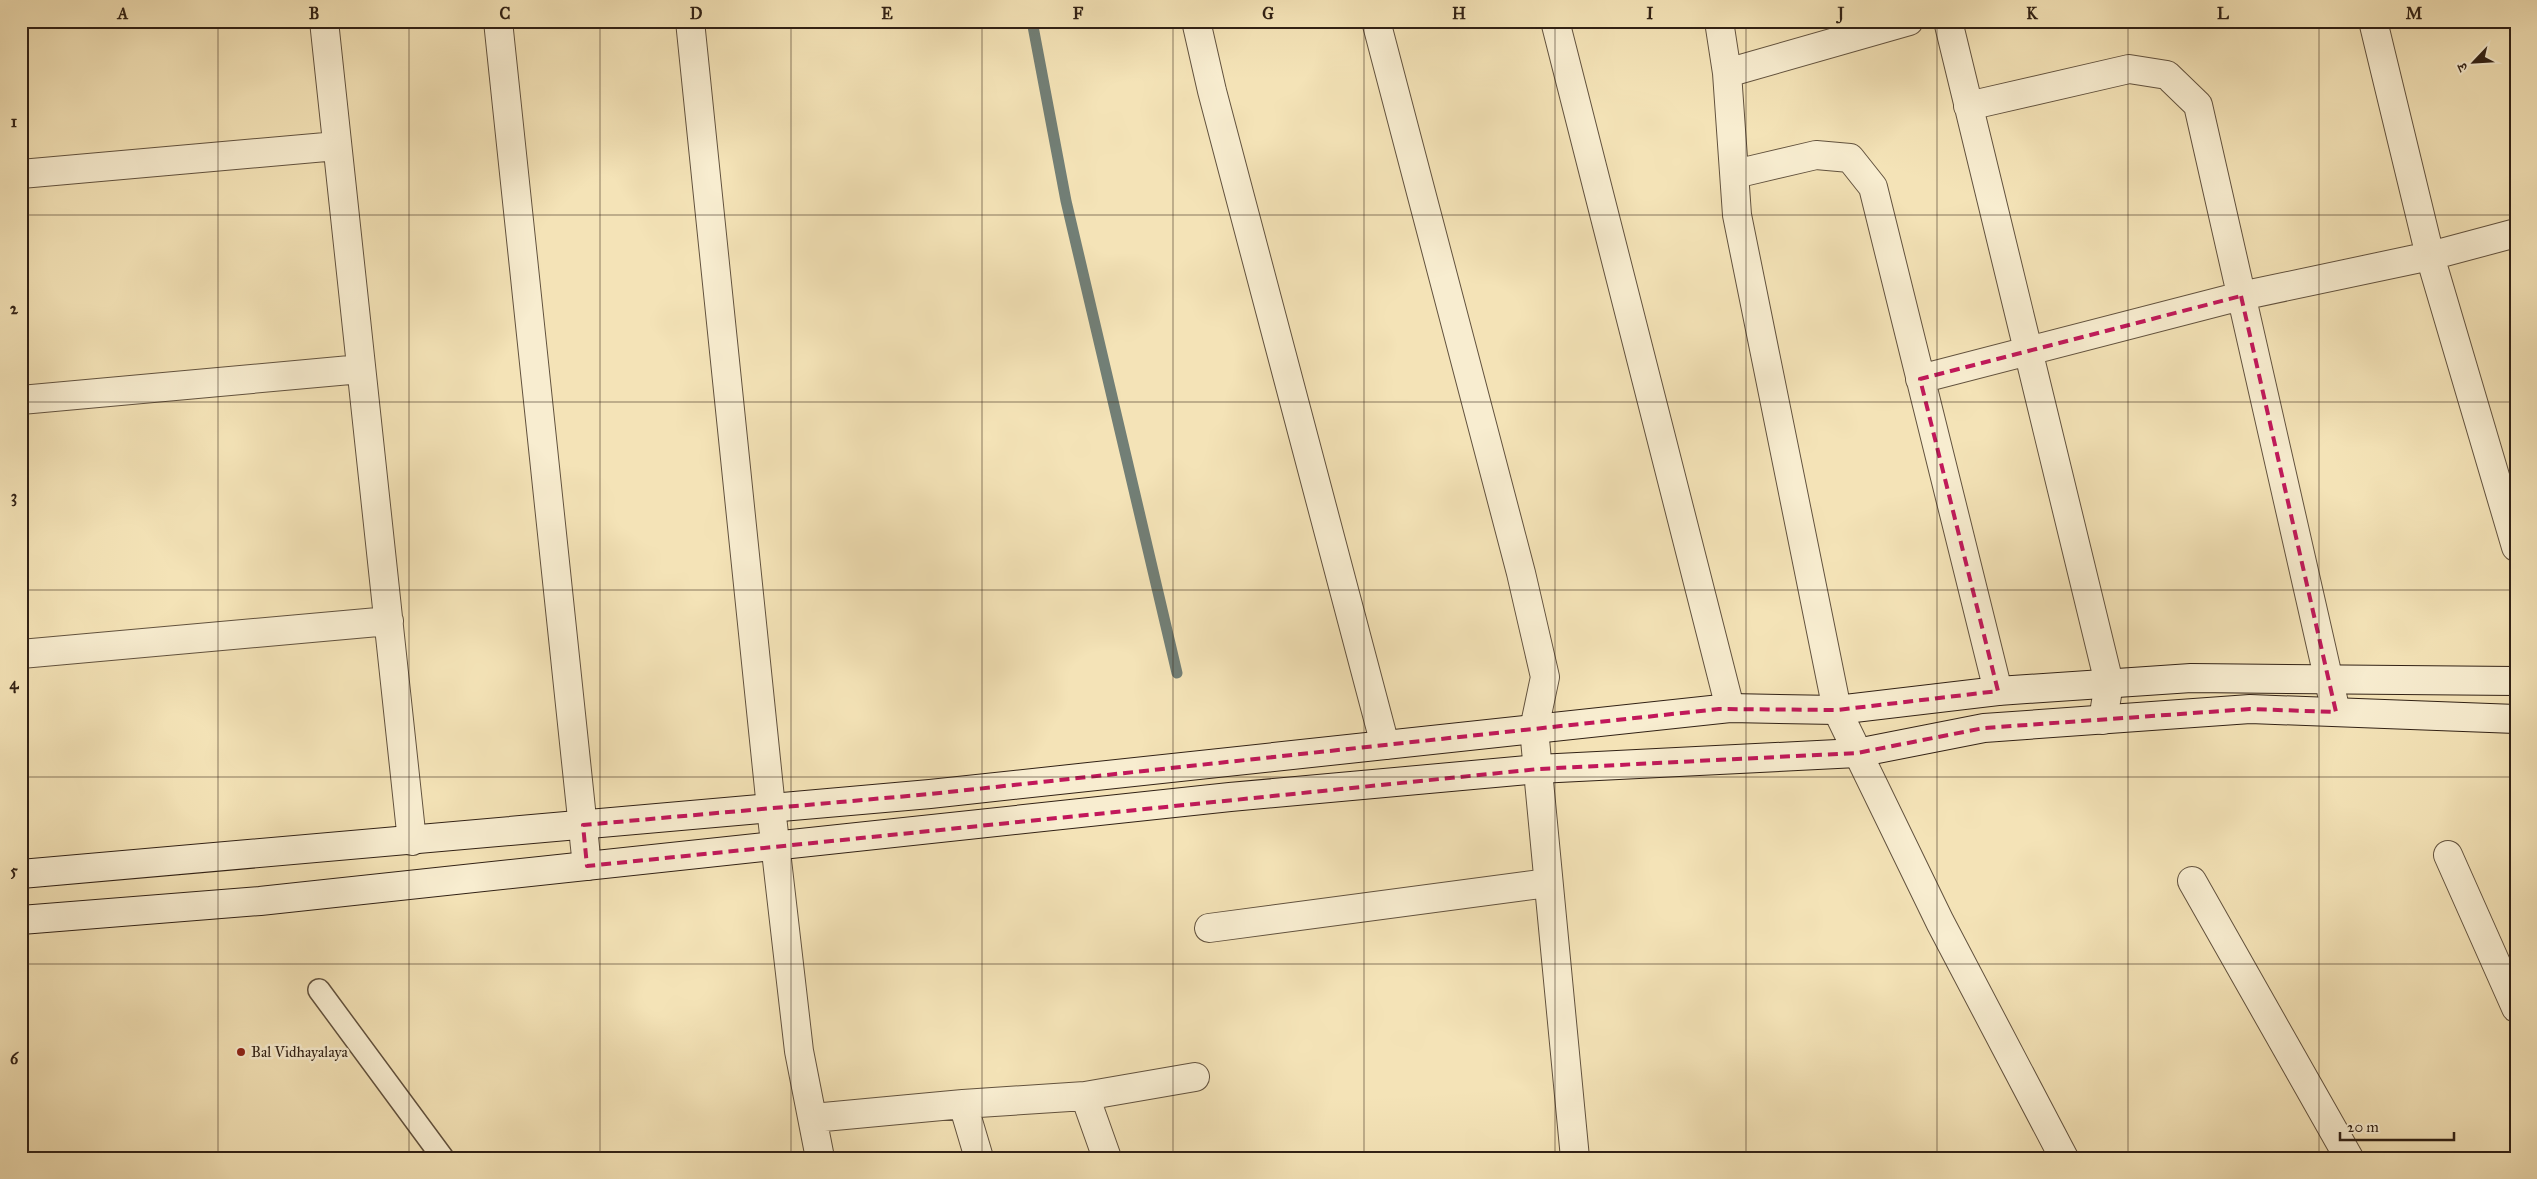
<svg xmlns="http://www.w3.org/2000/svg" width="2537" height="1179" viewBox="0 0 2537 1179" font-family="'IM FELL Great Primer','Noto Serif Devanagari',serif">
	<rect width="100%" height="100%" fill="#f4e3b7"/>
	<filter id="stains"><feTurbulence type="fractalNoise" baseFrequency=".004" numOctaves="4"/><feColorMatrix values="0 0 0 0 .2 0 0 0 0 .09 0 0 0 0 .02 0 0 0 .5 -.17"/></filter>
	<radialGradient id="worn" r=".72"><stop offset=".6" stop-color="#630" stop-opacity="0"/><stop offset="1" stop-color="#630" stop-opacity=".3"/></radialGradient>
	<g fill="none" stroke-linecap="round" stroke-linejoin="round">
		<!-- stream -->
		<path stroke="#727f76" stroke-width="11" d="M1032 21 1066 201 1177 673"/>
		<defs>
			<path id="lane" d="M319 990 443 1158"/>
			<path id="street" d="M324 21 412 841
				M498 21 587 866
				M690 21 771 808 799 1051 820 1158
				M1196 21 1212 91 1385 745
				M1376 21 1521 573 1545 677 1534 729 1575 1158
				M1555 21 1730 708
				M1719 21 1727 73 1737 215 1837 710 1940 922 2064 1158
				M1948 21 2109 683 2103 720
				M2373 21 2430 256 2516 547
				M1727 73 1909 21
				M1968 106 2129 69 2167 75 2198 105 2336 712
				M21 174 337 146
				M1735 174 1816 155 1850 158 1873 187 1998 691
				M1920 379 2241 296 2430 256 2516 233
				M21 400 361 369
				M21 654 389 621
				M2448 855 2516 1008
				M2192 881 2349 1158
				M1209 928 1548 883
				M1085 1096 1107 1158
				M963 1104 979 1158
				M813 1118 963 1104 1085 1096 1195 1077"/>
			<path id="secondary" d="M21 874 930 794 1730 708 1837 710 1998 691 2191 678 2516 681
				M21 920 260 901 1230 797 1538 769 1857 753 1984 728 2250 709 2516 719"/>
		</defs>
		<!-- lane casing -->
		<use href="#lane" stroke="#62523e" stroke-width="24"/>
		<!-- street casing -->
		<use href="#street" stroke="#62523e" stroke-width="30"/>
		<!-- secondary casing -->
		<use href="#secondary" stroke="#312115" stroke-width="30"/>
		<!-- lane -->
		<use href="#lane" stroke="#f8edd0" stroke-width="21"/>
		<!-- street -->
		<use href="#street" stroke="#f8edd0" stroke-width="28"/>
		<!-- secondary -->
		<use href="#secondary" stroke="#f8edd0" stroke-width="28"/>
	</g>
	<!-- marked area -->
	<path fill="none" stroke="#c2185b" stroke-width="4" stroke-dasharray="10 6" stroke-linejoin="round" d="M2241 296 2336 712 2250 709 1984 728 1857 753 1538 769 587 866 583 825 930 794 1719 709 1837 710 1998 691 1920 379Z"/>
	<!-- grid -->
	<path fill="none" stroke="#312115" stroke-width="1" stroke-opacity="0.55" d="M218 21V1158M409 21V1158M600 21V1158M791 21V1158M982 21V1158M1173 21V1158M1364 21V1158M1555 21V1158M1746 21V1158M1937 21V1158M2128 21V1158M2319 21V1158M21 215H2516M21 402H2516M21 590H2516M21 777H2516M21 964H2516"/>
	<!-- markers -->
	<circle fill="#8f2418" stroke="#f8edd0" stroke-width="2" cx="241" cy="1052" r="5"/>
	<g text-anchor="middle" stroke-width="5" stroke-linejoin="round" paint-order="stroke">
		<!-- poi labels -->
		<g font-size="15" fill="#312115" stroke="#f8edd0" text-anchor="start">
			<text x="251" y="1057">Bal Vidhayalaya</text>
		</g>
	</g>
	<!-- margin -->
	<rect width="2537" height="1179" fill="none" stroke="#f4e3b7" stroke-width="55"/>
	<!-- north arrow -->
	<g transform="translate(2474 62) rotate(245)" stroke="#f8edd0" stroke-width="4" paint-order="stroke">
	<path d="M0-4L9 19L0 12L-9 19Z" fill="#312115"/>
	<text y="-8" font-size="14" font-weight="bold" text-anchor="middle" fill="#312115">उ</text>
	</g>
	<!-- scale -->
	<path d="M2340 1132v8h114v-8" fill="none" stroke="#312115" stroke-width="2.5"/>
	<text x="2347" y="1132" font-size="15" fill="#312115" stroke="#f8edd0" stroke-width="4" paint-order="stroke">20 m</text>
	<rect x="28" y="28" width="2482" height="1124" fill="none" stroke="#312115" stroke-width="2"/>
	<g font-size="16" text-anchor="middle" font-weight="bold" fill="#312115">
		<text x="123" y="19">A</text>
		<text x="314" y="19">B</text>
		<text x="505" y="19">C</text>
		<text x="696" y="19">D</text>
		<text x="887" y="19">E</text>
		<text x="1078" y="19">F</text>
		<text x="1268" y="19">G</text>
		<text x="1459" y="19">H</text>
		<text x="1650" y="19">I</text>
		<text x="1841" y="19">J</text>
		<text x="2032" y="19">K</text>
		<text x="2223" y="19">L</text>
		<text x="2414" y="19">M</text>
		<text x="14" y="127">1</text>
		<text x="14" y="314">2</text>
		<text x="14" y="502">3</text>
		<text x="14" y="689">4</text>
		<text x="14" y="876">5</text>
		<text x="14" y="1064">6</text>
	</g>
	<rect width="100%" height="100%" filter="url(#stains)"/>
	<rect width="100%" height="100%" fill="url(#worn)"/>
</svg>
